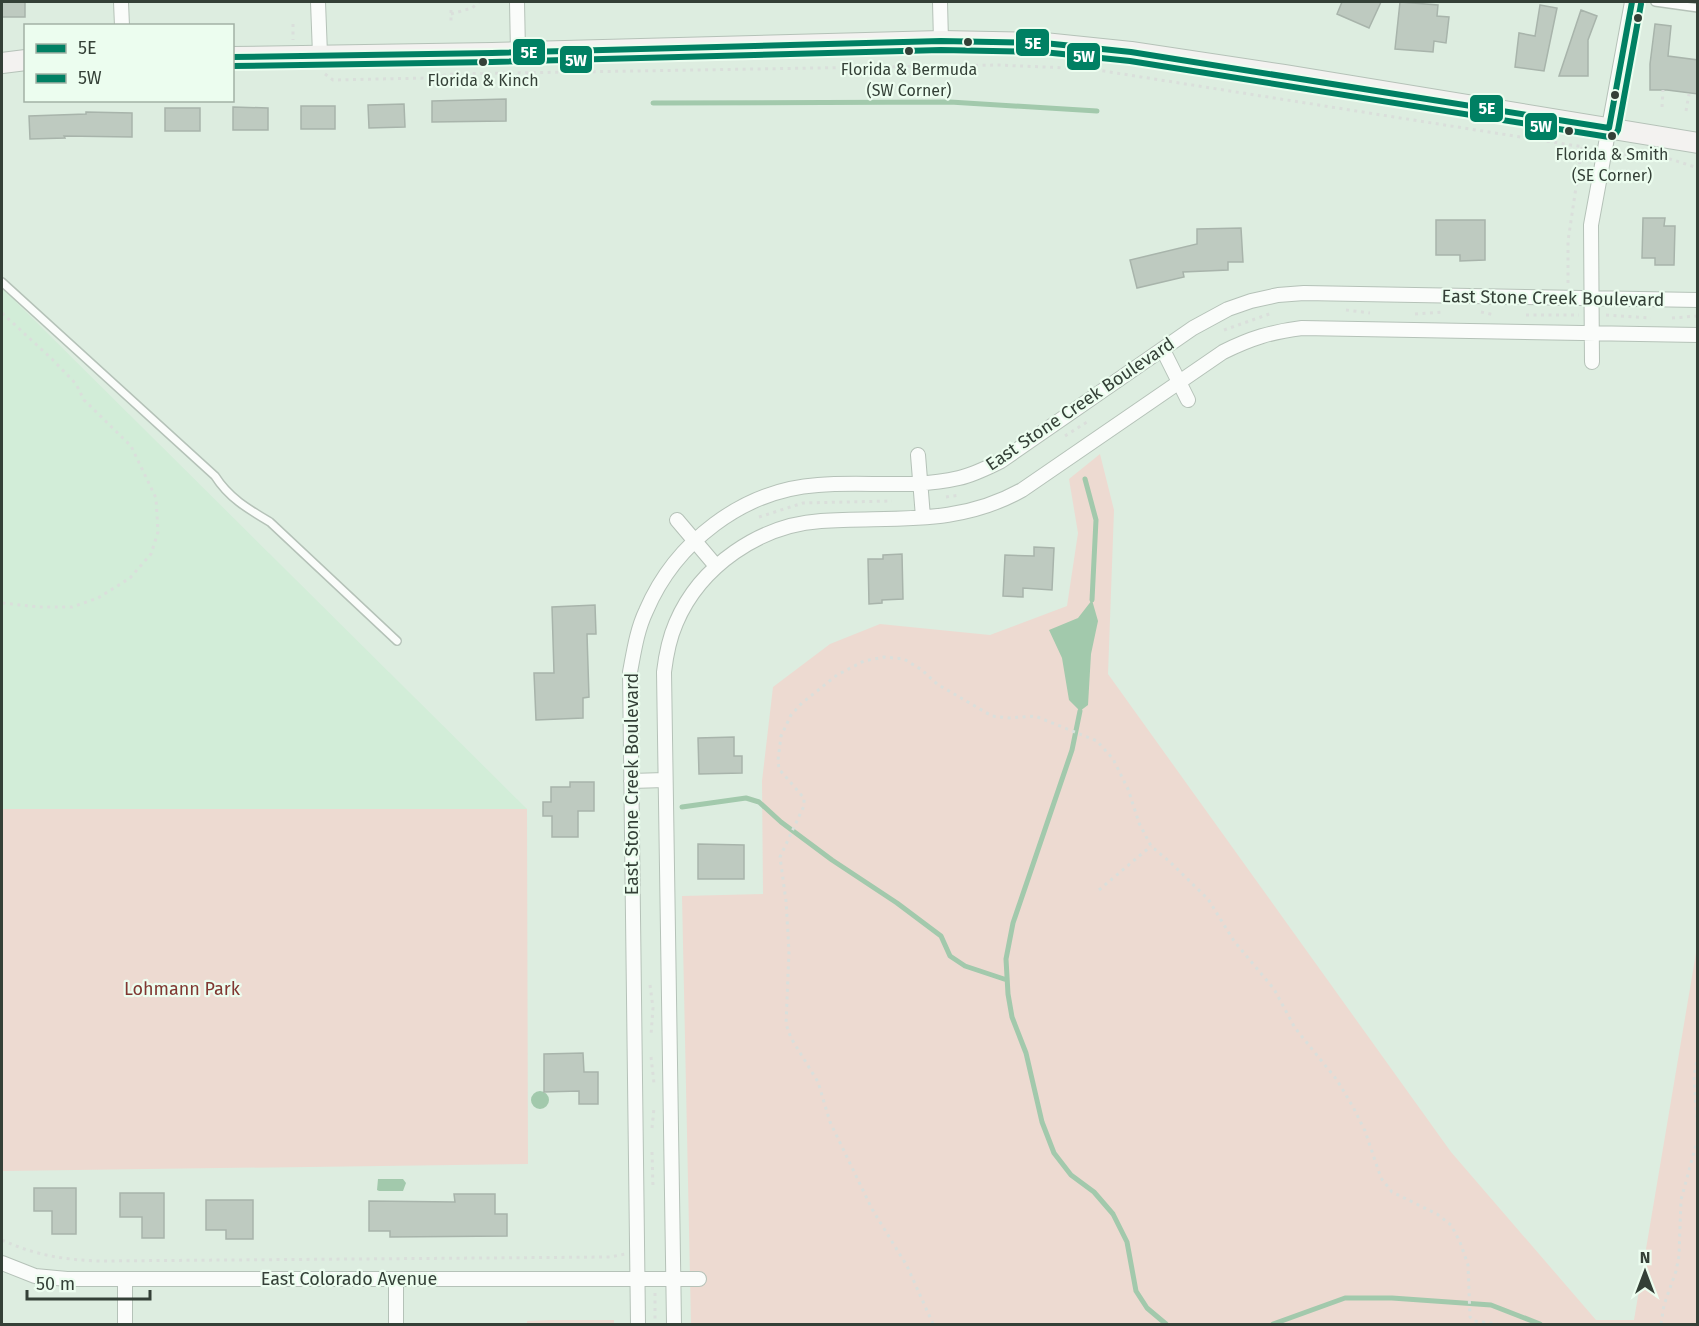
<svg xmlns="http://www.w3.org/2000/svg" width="1699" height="1326" viewBox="0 0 1699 1326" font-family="'Fira Sans',sans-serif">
	<rect width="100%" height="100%" fill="#ddede0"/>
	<!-- built -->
	<path fill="#d2edd8" d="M2 284 17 303 527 809H2Z"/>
	<!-- green -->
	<path fill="#eddad1" d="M1100 454 1114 510 1108 674 1451 1152 1596 1320H1634L1697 947V1324H691L682 896 763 894 762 781 773 687 830 644 880 624 990 635 1067 606 1078 533 1069 479Z
		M2 809H527L528 1164 2 1171Z
		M551 1320H614V1324H527V1321Z"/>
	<!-- water -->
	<path fill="#a2c9ac" d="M1092 600 1098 621 1091 654 1088 705 1080 711 1069 700 1062 658 1049 630 1078 618Z
		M531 1100a9 9 0 1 1 18 0a9 9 0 1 1-18 0Z
		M378 1179H403L406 1183 403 1191H379L377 1190Z"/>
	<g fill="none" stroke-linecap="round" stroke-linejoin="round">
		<!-- stream -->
		<path stroke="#a2c9ac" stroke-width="5" d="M653 103 950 102 1097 111
			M1085 479 1096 520 1092 600
			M1080 711 1072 750 1013 923 1006 959 1008 994 1012 1017 1026 1053 1042 1122 1054 1153 1071 1175 1094 1192 1113 1214 1127 1242 1136 1291 1147 1308 1166 1324
			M682 807 746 798 759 802 781 822 832 860 897 903 941 936 950 956 965 966 1007 980
			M1273 1324 1345 1298H1392L1491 1305 1540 1324"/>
	</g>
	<!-- building -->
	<path fill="#becac0" stroke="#a8b4ab" stroke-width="1.5" d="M2 2H25V17H2Z
		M1342 2H1381L1369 28 1337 14Z
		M1400 2 1438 5 1437 16 1449 17 1446 43 1434 41 1433 52 1395 49Z
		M1540 5 1557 8 1544 71 1515 67 1519 33 1535 36Z
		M1581 10 1597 16 1588 40V76H1559Z
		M1655 24 1671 26 1668 56 1698 60V94L1667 90H1650V64Z
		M506 99V121L432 122V101Z
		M404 104 405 127 369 128 368 105Z
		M301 106H335V129H301Z
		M233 107 268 108V130H233Z
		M165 108H200V131H165Z
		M86 112 132 113V137L64 136 65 138 30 139 29 116 86 114Z
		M1643 218H1665L1664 226H1675L1674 265H1655V258H1642Z
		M1436 220H1485V260L1460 261V255H1436Z
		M1241 228 1243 262H1228V270L1183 272 1184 277 1137 288 1130 260 1197 244V229Z
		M1034 547 1054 548 1052 590 1023 588V597L1003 596 1005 555 1034 556Z
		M902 554 903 599 882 600V603L869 604 868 559H883V555Z
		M595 605 596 634H587L589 697 583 698V718L536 720 534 673H554L552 607Z
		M734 737V756H742V773L699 774 698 738Z
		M570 782H594V811H578V837H552V816H543V802H551V787H570Z
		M698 844 744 845V879H698Z
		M583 1053 584 1072H598V1104H579V1091L544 1092V1054Z
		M34 1188H76V1234H52V1211H34Z
		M120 1193H164V1238H142V1217H120Z
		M454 1194H495V1214H507V1236L390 1237V1231H369V1201L455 1202Z
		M206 1200H253V1239H226V1230H206Z"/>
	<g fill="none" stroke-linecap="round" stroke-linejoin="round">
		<defs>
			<path id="lane" d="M1655 2 1698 8
				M2 282 215 476C229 498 248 509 270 522L397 641"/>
			<path id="street" d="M121 2 122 26
				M318 2 320 54
				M517 2 518 52
				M940 2 941 41
				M1163 350 1188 400
				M1592 362 1591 225 1632 2
				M918 455 923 517
				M677 520 716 566
				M631 781 665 780
				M2 1263 35 1276 67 1279H699
				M396 1279V1324
				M125 1324V1279
				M638 1324 630 672C634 651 637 630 646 611 675 543 742 490 818 485 865 481 912 489 959 478 973 475 987 468 1001 461L1193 328 1228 309 1251 301 1278 295 1304 293 1698 300
				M674 1324 664 672C666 655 669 639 676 623 700 566 760 525 821 521 893 516 956 527 1022 490L1223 352C1251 338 1271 332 1302 328L1698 335"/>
			<path id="secondary" d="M232 57 492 53 941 41 1044 43 1131 52 1284 75 1698 143
				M2 63 26 60"/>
		</defs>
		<!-- lane casing -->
		<use href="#lane" stroke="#b5c2b8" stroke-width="10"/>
		<!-- street casing -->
		<use href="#street" stroke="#b5c2b8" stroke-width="16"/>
		<!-- secondary casing -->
		<use href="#secondary" stroke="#b5c2b8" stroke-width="22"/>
		<!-- path -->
		<path stroke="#dadfdb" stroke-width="3" stroke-dasharray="3 4.5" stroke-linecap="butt" d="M451 10V24
			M451 14 472 8 479 2
			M293 24V40
			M325 74 333 80 427 78 452 74 998 65 1091 69 1590 148
			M1662 107 1663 90
			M1686 111 1689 94
			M1617 153 1648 158H1667L1698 168
			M1568 283V241L1582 147
			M1346 310 1370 313
			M1481 312 1495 315
			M2 313 52 359 76 384 84 400 131 446 156 498 158 532 151 554 130 578 98 598 72 607H39L2 603
			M1415 314 1444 312
			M1526 315H1579
			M1606 315 1651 318
			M1672 318 1698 316
			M1224 330 1272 313
			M1065 436 1087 422
			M946 497 960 495
			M759 517 803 503 892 501
			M1099 890 1151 846
			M650 985 653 1008 651 1035
			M1698 1055 1694 1077 1698 1135
			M651 1057 654 1083
			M652 1128 654 1108
			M652 1152 653 1188
			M2 1240C34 1255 65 1260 100 1261L610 1257 625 1254
			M655 1293V1324
			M933 1324 907 1266 872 1209 830 1122 818 1082 791 1038 786 1024 789 951 786 901 780 857 804 806V798L779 769 778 760 781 736 791 715 802 703 837 675 864 661 884 657 904 659 922 670 937 684 992 716 1010 718 1035 716 1097 741 1113 759 1128 789 1139 823 1151 846 1170 862 1208 899 1234 941 1274 989 1295 1028 1337 1080 1353 1107 1365 1131 1381 1178 1392 1192 1437 1214 1451 1225 1460 1242 1468 1265 1470 1317 1474 1321 1498 1324
			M1661 1324 1664 1305 1676 1271 1679 1256 1681 1200 1698 1137"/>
		<!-- lane -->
		<use href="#lane" stroke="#fafcfa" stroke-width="7"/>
		<!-- street -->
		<use href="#street" stroke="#fafcfa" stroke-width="14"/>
		<!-- secondary -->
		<use href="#secondary" stroke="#f3f2f0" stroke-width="20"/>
		<defs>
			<path id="bus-1" d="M232 57 492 53 941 41 1044 43 1131 52 1609 128 1632 2"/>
			<path id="bus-2" d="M232 66 492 62 941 50 1043 52 1130 61 1609 137 1615 135 1618 130 1641 4"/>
		</defs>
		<!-- bus-1 casing -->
		<use href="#bus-1" stroke="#ecfdef" stroke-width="10"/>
		<!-- bus-2 casing -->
		<use href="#bus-2" stroke="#ecfdef" stroke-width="10"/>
		<!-- bus-1 -->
		<use href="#bus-1" stroke="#008063" stroke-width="6"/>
		<!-- bus-2 -->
		<use href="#bus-2" stroke="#008063" stroke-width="6"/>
	</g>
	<!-- markers -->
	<g fill="#344037" stroke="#ecfdef" stroke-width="2">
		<circle cx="1638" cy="18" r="5"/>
		<circle cx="968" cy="42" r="5"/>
		<circle cx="909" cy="51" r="5"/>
		<circle cx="483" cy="62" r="5"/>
		<circle cx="1615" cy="95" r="5"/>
		<circle cx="1569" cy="131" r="5"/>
		<circle cx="1612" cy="136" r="5"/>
	</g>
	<g text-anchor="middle" stroke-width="4.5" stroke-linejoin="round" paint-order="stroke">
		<!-- bus labels -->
		<g font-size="16" fill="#344037" stroke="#ecfdef">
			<text x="909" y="75">Florida &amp; Bermuda<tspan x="909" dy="21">(SW Corner)</tspan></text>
			<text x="483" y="86">Florida &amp; Kinch</text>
			<text x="1612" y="160">Florida &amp; Smith<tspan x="1612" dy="21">(SE Corner)</tspan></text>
		</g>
		<!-- street labels -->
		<g font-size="18" fill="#344037" stroke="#ecfdef">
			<text transform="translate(1553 298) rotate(1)" y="6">East Stone Creek Boulevard</text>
			<text transform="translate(1080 404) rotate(-34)" y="6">East Stone Creek Boulevard</text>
			<text transform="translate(632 784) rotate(-90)" y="6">East Stone Creek Boulevard</text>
			<text x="349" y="1285">East Colorado Avenue</text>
		</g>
		<!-- park labels -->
		<g font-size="18" fill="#803731" stroke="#ecfdef">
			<text x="182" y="995">Lohmann Park</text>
		</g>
	</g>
	<g stroke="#ecfdef" stroke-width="2">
		<rect x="1015" y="28" width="35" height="29" rx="6" fill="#008063"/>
		<rect x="512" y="38" width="34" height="28" rx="6" fill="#008063"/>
		<rect x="1066" y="42" width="35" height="29" rx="6" fill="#008063"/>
		<rect x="559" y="45" width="34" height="29" rx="6" fill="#008063"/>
		<rect x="1469" y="94" width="35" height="29" rx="6" fill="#008063"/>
		<rect x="1524" y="112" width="34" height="29" rx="6" fill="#008063"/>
	</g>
	<g font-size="16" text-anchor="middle" font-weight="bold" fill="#fff">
		<text x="1033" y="49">5E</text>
		<text x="529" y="58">5E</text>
		<text x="1084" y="62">5W</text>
		<text x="576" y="66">5W</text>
		<text x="1487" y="114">5E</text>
		<text x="1541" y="132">5W</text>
	</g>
	<!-- border -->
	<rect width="1699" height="1326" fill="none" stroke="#344037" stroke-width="6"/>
	<!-- legend -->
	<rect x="24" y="24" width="210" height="78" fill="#ecfdef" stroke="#a2b1a5" stroke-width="1.5"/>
	<rect x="36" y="44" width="30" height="9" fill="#008063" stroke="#a2b1a5" stroke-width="1.5"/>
	<text x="78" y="54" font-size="18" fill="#344037">5E</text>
	<rect x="36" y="74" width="30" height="9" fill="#008063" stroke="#a2b1a5" stroke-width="1.5"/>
	<text x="78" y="84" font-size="18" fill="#344037">5W</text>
	<!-- north arrow -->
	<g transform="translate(1645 1272)" stroke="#ecfdef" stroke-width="4.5" paint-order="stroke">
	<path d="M0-4.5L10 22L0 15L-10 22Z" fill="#344037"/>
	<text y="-9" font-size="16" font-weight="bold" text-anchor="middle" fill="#344037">N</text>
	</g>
	<!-- scale -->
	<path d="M27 1290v9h123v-9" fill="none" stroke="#344037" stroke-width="3"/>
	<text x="36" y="1290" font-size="18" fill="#344037" stroke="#ecfdef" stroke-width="4.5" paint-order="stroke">50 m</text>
</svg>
